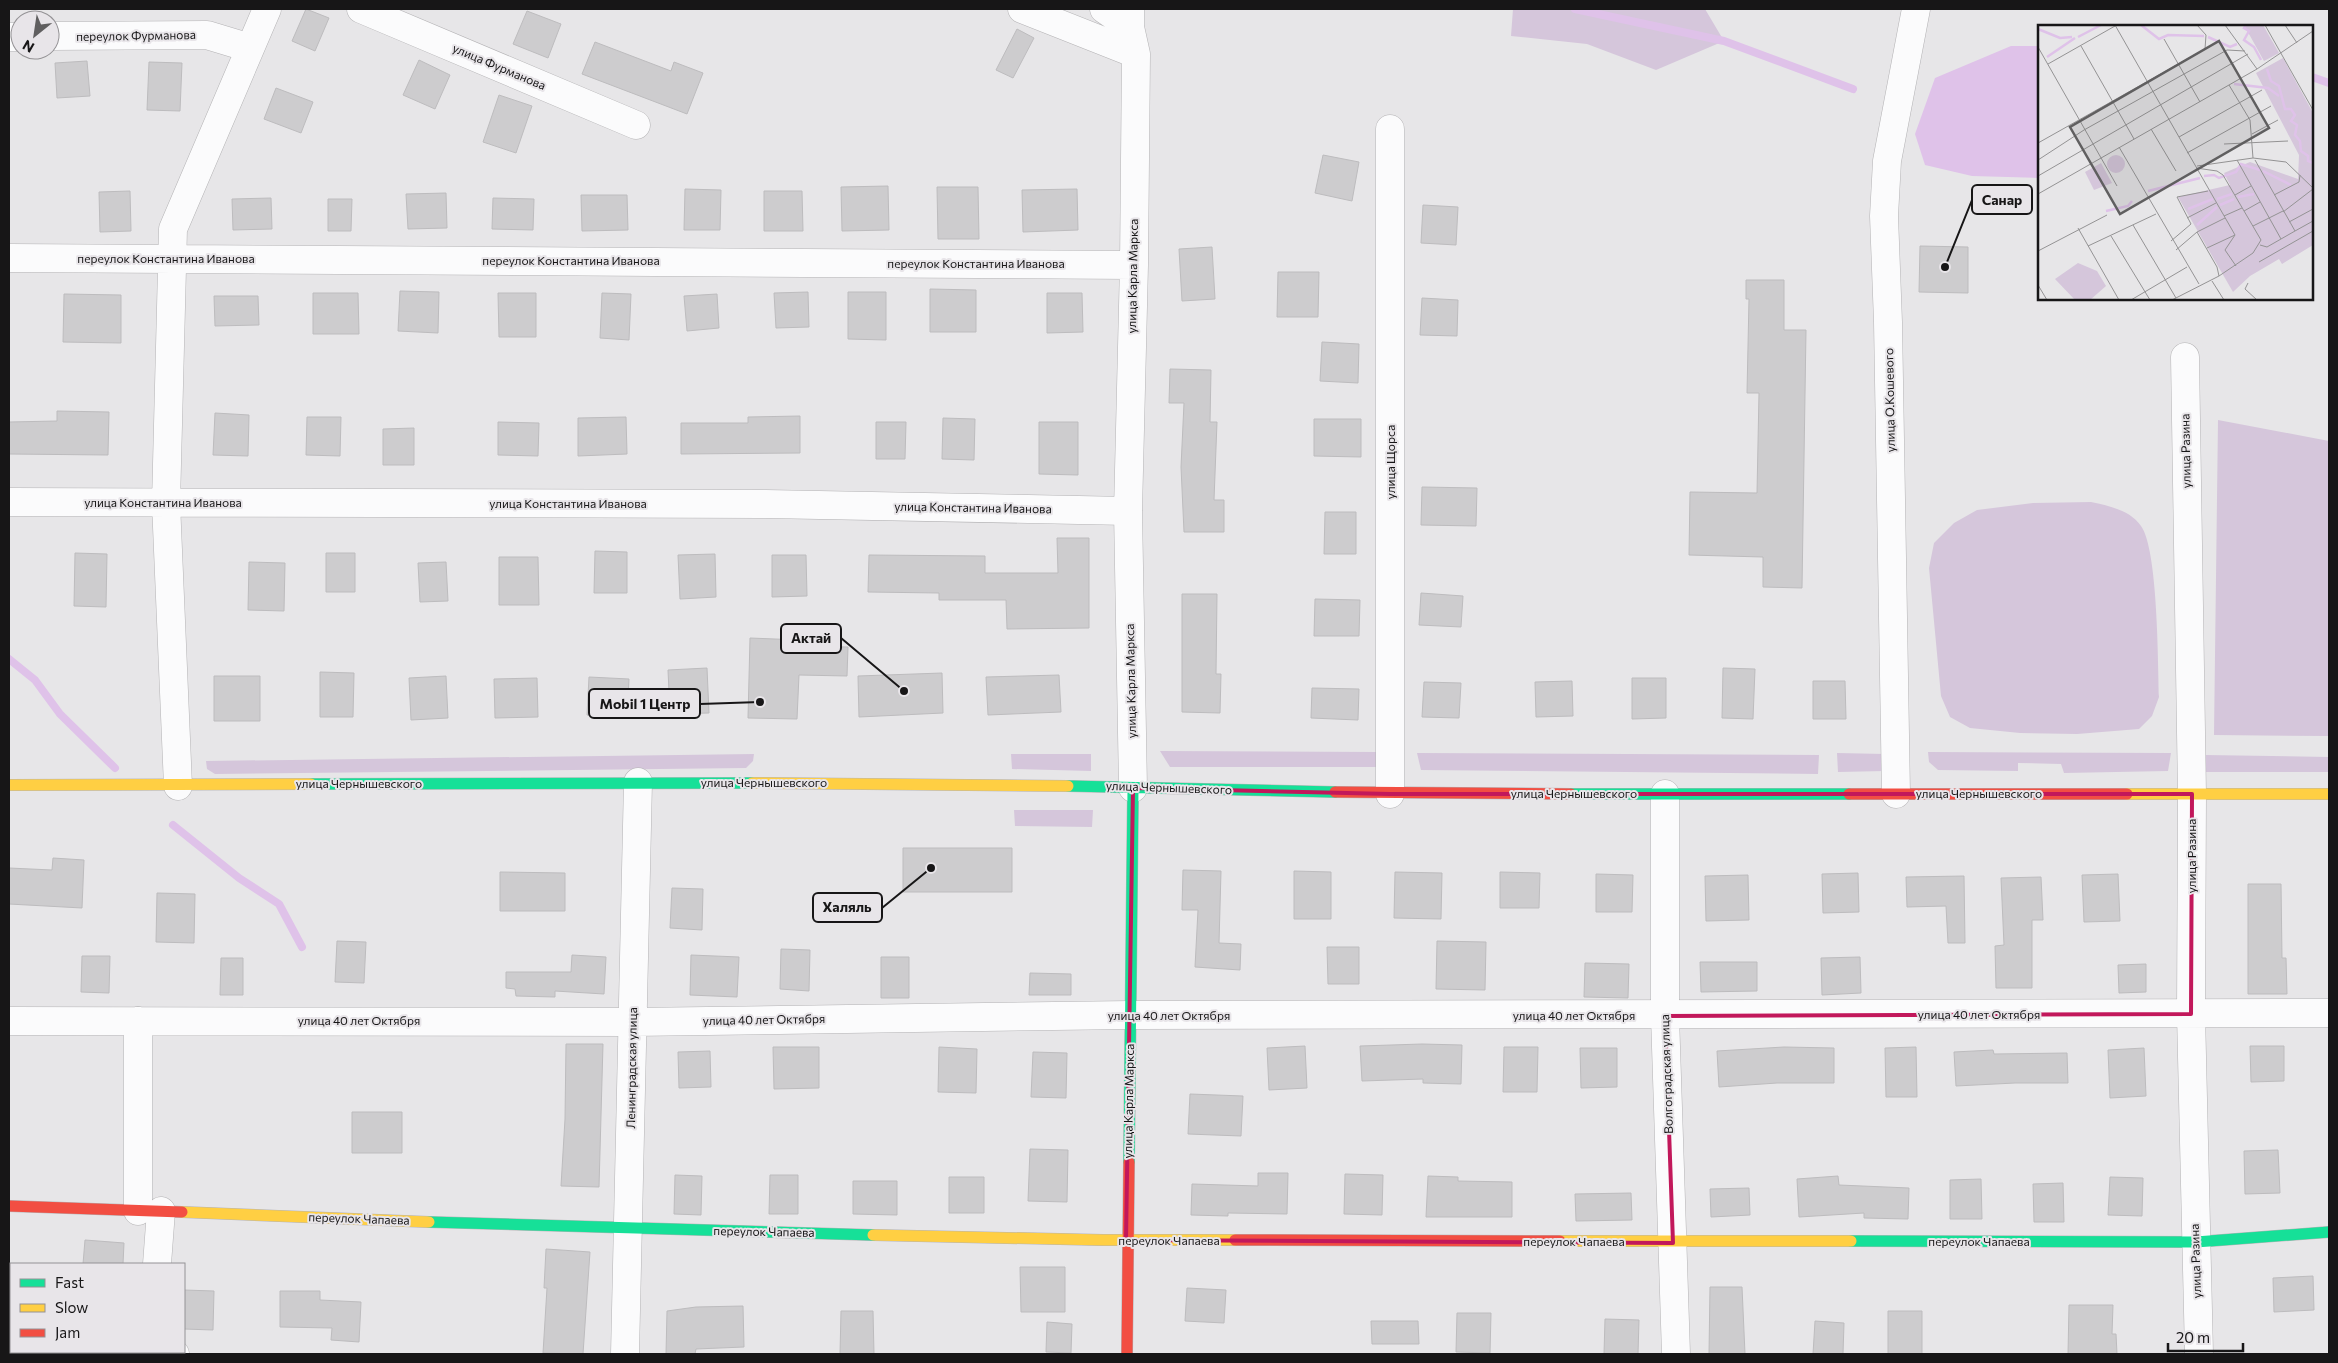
<svg xmlns="http://www.w3.org/2000/svg" width="2338" height="1363" viewBox="0 0 2338 1363" font-family="Commissioner,sans-serif">
	<rect width="100%" height="100%" fill="#e7e6e8"/>
	<!-- green -->
	<path fill="#d5c6db" d="M1513 9H1705L1724 41 1656 70 1587 44 1511 36Z
		M2218 420 2329 441V736L2214 735Z
		M2091 502C2109 506 2130 510 2141 526 2158 549 2158 663 2159 697L2152 716 2139 729 2077 734 2020 733 1970 728 1950 717 1941 696 1929 568 1934 543 1954 523 1977 510 2033 503Z
		M1160 751 1378 752 1380 767H1170Z
		M1928 752 2171 753 2168 771 2064 773 2061 764 2018 763V771L1938 770 1929 762Z
		M1417 753 1819 755 1818 774 1421 770Z
		M1837 753 1885 754V771L1838 772Z
		M754 754 753 761 746 768 215 774 207 769 206 761Z
		M1011 754H1091V771L1012 769Z
		M2205 755 2329 757V772H2205Z
		M1014 810H1093L1092 827 1015 826Z"/>
	<!-- water -->
	<path fill="#dfc2e9" d="M2011 46H2039V178L1972 176 1925 165 1915 134 1935 78Z"/>
	<g fill="none" stroke-linecap="round" stroke-linejoin="round">
		<!-- stream -->
		<path stroke="#dfc2e9" stroke-width="8" d="M1575 9 1724 41 1853 89
			M2312 77 2329 83
			M9 659 35 680 60 714 115 768
			M173 825 239 878 279 904 302 947
			M9 1336 11 1338
			M23 1352 24 1354"/>
	</g>
	<!-- building -->
	<path fill="#cdccce" stroke="#bdbcbe" d="M306 9 329 18 315 51 292 41Z
		M527 11 561 24 548 58 513 44Z
		M1017 29 1034 38 1013 78 996 70Z
		M595 42 671 71 674 62 703 73 687 114 582 74Z
		M419 60 450 75 435 109 403 95Z
		M87 61 90 96 57 98 55 63Z
		M149 62 182 63 180 111 147 110Z
		M276 88 313 102 301 133 264 119Z
		M499 95 532 106 516 153 483 142Z
		M1323 155 1359 162 1352 201 1315 193Z
		M888 186 889 230 842 231 841 187Z
		M937 187H978L979 239H938Z
		M685 189 721 190 720 230H684Z
		M1077 189 1078 230 1023 232 1022 190Z
		M130 191 131 231 100 232 99 192Z
		M764 191H802L803 231H764Z
		M446 193 447 228 408 229 406 194Z
		M581 195H627L628 230 582 231Z
		M271 198 272 229 233 230 232 199Z
		M493 198 534 199 533 230 492 229Z
		M328 199H352L351 231H328Z
		M1423 205 1458 207 1456 245 1421 243Z
		M1920 246 1968 247V293L1919 292Z
		M1212 247 1215 299 1182 301 1179 249Z
		M1278 272H1319L1318 317H1277Z
		M1746 280H1784V330H1806L1802 588 1763 587V557L1689 555 1690 492 1757 493 1759 393H1747L1749 299H1746Z
		M930 289 976 290V332H930Z
		M400 291 439 292 438 333 398 331Z
		M808 292 809 327 776 328 774 293Z
		M848 292H886V340L848 339Z
		M313 293H358L359 334H313Z
		M498 293H536V337H499Z
		M602 293 631 294 629 340 600 338Z
		M1047 293H1082L1083 332 1047 333Z
		M64 294 121 295V343L63 342Z
		M717 294 719 328 687 331 684 296Z
		M214 296H258L259 325 215 326Z
		M1422 298 1458 300 1457 336 1420 335Z
		M1322 342 1359 344 1358 383 1320 381Z
		M1170 369 1211 370 1210 422H1217L1214 500H1224V532H1184L1181 467 1184 403H1169Z
		M57 411 109 412 108 455 9 454V422L57 421Z
		M215 413 249 415 248 456 213 455Z
		M800 416V453L681 454V423H748V417Z
		M307 417H341L340 456 306 455Z
		M626 417 627 454 578 456V418Z
		M943 418 975 419 974 460 942 459Z
		M1314 419H1361V457L1314 456Z
		M498 422 539 423 538 456 498 455Z
		M876 422H906L905 459H876Z
		M1039 422H1078V475L1039 474Z
		M414 428V465H383V429Z
		M1422 487 1477 488 1476 526 1421 525Z
		M1325 512H1356V554H1324Z
		M1057 538H1089V628L1007 629 1006 600H939V593L868 592 869 555 985 556V573H1058Z
		M595 551 627 552V593H594Z
		M75 553 107 554 106 607 74 606Z
		M326 553H355V592H326Z
		M715 554 716 597 680 599 678 555Z
		M772 555H806L807 596 772 597Z
		M499 557H538L539 605H499Z
		M249 562 285 563 284 611 248 610Z
		M446 562 448 601 420 602 418 563Z
		M1421 593 1463 596 1461 627 1419 625Z
		M1182 594H1217L1216 674H1221L1220 713 1182 712Z
		M1315 599 1360 600 1359 636H1314Z
		M750 638 800 640V646L848 647 847 676 799 675 797 719 748 718Z
		M707 668 709 713 670 714 668 670Z
		M1723 668 1755 669 1753 719 1722 718Z
		M320 672 354 673 353 717H320Z
		M942 673 943 713 859 717 858 676Z
		M1059 675 1061 712 988 715 986 677Z
		M214 676H260V721H214Z
		M446 676 448 718 411 720 409 678Z
		M589 677 629 679 627 718 587 715Z
		M537 678 538 717 495 718 494 679Z
		M1632 678H1666V718L1632 719Z
		M1572 681 1573 716 1536 717 1535 682Z
		M1813 681H1845L1846 719H1813Z
		M1424 682 1461 683 1459 718 1422 717Z
		M1312 688 1359 689 1358 720 1311 718Z
		M903 848H1012V892H903Z
		M53 858 84 860 82 908 9 904V868L52 870Z
		M1183 870 1221 871 1219 943 1241 944 1240 970 1195 967 1198 910H1182Z
		M1294 871 1331 872V919H1294Z
		M500 872 565 873V911H500Z
		M1395 872 1442 873 1441 919 1394 918Z
		M1500 872 1540 873 1539 908H1500Z
		M1858 873 1859 912 1823 913 1822 874Z
		M1596 874 1633 875 1632 912H1596Z
		M2118 874 2120 921 2084 922 2082 875Z
		M1748 875 1749 920 1706 921 1705 876Z
		M1964 876 1965 943H1948L1946 906 1907 907 1906 877Z
		M2041 877 2043 920H2032V988H1996L1995 946 2004 945 2001 878Z
		M2248 884H2281L2282 958H2286L2287 994H2248Z
		M672 888 703 889 702 930 670 928Z
		M157 893 195 894 194 943 156 942Z
		M337 941 366 942 364 983 335 982Z
		M1437 941 1486 942 1485 990 1436 989Z
		M1327 947H1359V984H1328Z
		M781 949 810 950 809 991 780 989Z
		M572 955 606 957 604 994 555 991V997L516 996 515 989 506 988V972H571Z
		M691 955 739 957 737 997 690 995Z
		M82 956H110L109 993 81 992Z
		M881 957H909V998H881Z
		M1860 957 1861 993 1822 995 1821 958Z
		M221 958H243V995H220Z
		M1700 962H1757V991L1701 992Z
		M1585 963 1629 964 1628 998 1584 997Z
		M2146 964V992L2119 993 2118 965Z
		M1030 973 1071 974V995H1029Z
		M566 1044H603L599 1187 561 1186 565 1119Z
		M1422 1044 1462 1045 1461 1084 1423 1083V1079L1362 1081 1360 1046Z
		M1305 1046 1307 1088 1269 1090 1267 1048Z
		M2250 1046H2284V1081L2251 1082Z
		M773 1047H819V1088L774 1089Z
		M939 1047 977 1049 976 1093 938 1092Z
		M1504 1047H1538L1537 1092H1503Z
		M1784 1047 1834 1048V1083H1777L1719 1087 1717 1051Z
		M1916 1047 1917 1097H1886L1885 1048Z
		M1580 1048H1617V1087L1581 1088Z
		M2144 1048 2146 1096 2110 1098 2108 1050Z
		M1993 1050 1994 1054 2067 1053 2068 1083H2015L1956 1086 1954 1052Z
		M710 1051 711 1087 679 1088 678 1052Z
		M1033 1052 1067 1053 1066 1098 1031 1097Z
		M1190 1094 1243 1096 1241 1136 1188 1134Z
		M352 1112H402V1153H352Z
		M1030 1149 1068 1150 1067 1202 1028 1201Z
		M2278 1150 2280 1193 2245 1194 2244 1151Z
		M1258 1173H1288L1287 1214 1228 1213V1216L1191 1215 1192 1184 1258 1186Z
		M1345 1174 1383 1175 1382 1215 1344 1214Z
		M675 1175 702 1176 701 1215 674 1214Z
		M770 1175H798V1214H769Z
		M1428 1176 1458 1177V1181L1512 1182V1217H1426Z
		M1838 1176 1839 1185 1909 1188 1908 1219 1864 1218V1213L1799 1217 1797 1179Z
		M949 1177H984V1213H949Z
		M2110 1177 2143 1178 2142 1216 2108 1215Z
		M1981 1179 1982 1219H1950V1180Z
		M853 1181H897V1215L853 1214Z
		M2063 1183 2064 1222H2034L2033 1184Z
		M1749 1188 1750 1215 1711 1217 1710 1189Z
		M1631 1193 1632 1220 1576 1221 1575 1194Z
		M85 1240 124 1243 123 1264H83Z
		M546 1249 590 1252 583 1354 543 1353 547 1288H544Z
		M1020 1267H1065V1312H1021Z
		M2313 1276 2314 1310 2274 1312 2273 1278Z
		M1710 1287H1742L1745 1354H1709Z
		M1187 1288 1226 1290 1224 1323 1185 1321Z
		M184 1290 214 1291 213 1330 184 1329Z
		M280 1291H320V1300L361 1302 359 1342 331 1340 332 1328 280 1327Z
		M2069 1305H2113L2112 1334H2116L2117 1354H2068Z
		M743 1306 744 1347 696 1349 695 1354H666L667 1311 696 1307Z
		M841 1311H873L874 1354H840Z
		M1888 1311H1922V1354H1888Z
		M1457 1313H1491L1490 1353 1456 1352Z
		M1605 1319 1639 1320 1638 1354H1604Z
		M1371 1321H1418L1419 1344H1372Z
		M1815 1321 1844 1323 1843 1354H1813Z
		M1047 1322 1072 1324 1071 1353 1046 1352Z"/>
	<g fill="none" stroke-linecap="round" stroke-linejoin="round">
		<defs>
			<path id="street" d="M361 9 636 125
				M1022 9 1136 54
				M1104 9 1130 27
				M1130 9V27L1136 54 1134 265 1128 511 1133 788
				M50 36 207 35 250 48
				M9 37H20
				M1390 129V794
				M9 258 1134 265
				M2185 357 2192 794 2191 1014 2199 1354
				M9 502 766 504 1128 511
				M178 786 166 503 173 229 267 9
				M1665 794V1016L1676 1354
				M1896 794 1888 322 1884 216 1887 161 1916 9
				M9 1021 632 1022 1130 1015 2329 1013
				M138 1211V1021
				M157 1264 161 1211
				M171 1352 175 1354
				M625 1354 638 782"/>
			<path id="fast" d="M311 784 752 783
				M1068 786 1335 792
				M1571 794H1849
				M1129 1162 1133 788
				M429 1222 873 1235
				M1851 1241 2196 1242 2329 1232"/>
			<path id="slow" d="M752 783 1068 786
				M9 785 311 784
				M2127 794H2329
				M182 1212 429 1222
				M873 1235 1103 1240H1235
				M1560 1241H1851"/>
			<path id="jam" d="M1335 792 1571 794
				M1849 794H2127
				M9 1206 182 1212
				M1235 1240 1560 1241
				M1127 1354 1129 1162"/>
		</defs>
		<!-- street casing -->
		<use href="#street" stroke="#b4b3b5" stroke-width="29"/>
		<!-- fast casing -->
		<use href="#fast" stroke="#b4b3b5" stroke-width="12"/>
		<!-- slow casing -->
		<use href="#slow" stroke="#b4b3b5" stroke-width="12"/>
		<!-- jam casing -->
		<use href="#jam" stroke="#b4b3b5" stroke-width="12"/>
		<!-- street -->
		<use href="#street" stroke="#fbfbfc" stroke-width="28"/>
		<!-- fast -->
		<use href="#fast" stroke="#16e098" stroke-width="11"/>
		<!-- slow -->
		<use href="#slow" stroke="#ffcf43" stroke-width="11"/>
		<!-- jam -->
		<use href="#jam" stroke="#f24e42" stroke-width="11"/>
	</g>
	<!-- marked area -->
	<path fill="none" stroke="#c2185b" stroke-width="4" stroke-linejoin="round" d="M1133 788 1390 794H2192L2191 1014 1665 1016 1673 1243 1126 1240Z"/>
	<g text-anchor="middle" stroke-width="4" stroke-linejoin="round" paint-order="stroke">
		<!-- street labels -->
		<g font-size="12" fill="#171617" stroke="#e8e5e9">
			<text transform="translate(136 36) rotate(-1)" y="4">переулок Фурманова</text>
			<text transform="translate(499 67) rotate(23)" y="4">улица Фурманова</text>
			<text x="166" y="263">переулок Константина Иванова</text>
			<text x="571" y="265">переулок Константина Иванова</text>
			<text x="976" y="268">переулок Константина Иванова</text>
			<text transform="translate(1133 276) rotate(-89)" y="4">улица Карла Маркса</text>
			<text transform="translate(1890 400) rotate(-91)" y="4">улица О.Кошевого</text>
			<text transform="translate(2186 451) rotate(-91)" y="4">улица Разина</text>
			<text transform="translate(1391 462) rotate(-90)" y="4">улица Щорса</text>
			<text x="163" y="507">улица Константина Иванова</text>
			<text x="568" y="508">улица Константина Иванова</text>
			<text transform="translate(973 508) rotate(1)" y="4">улица Константина Иванова</text>
			<text transform="translate(1131 681) rotate(-91)" y="4">улица Карла Маркса</text>
			<text x="764" y="787">улица Чернышевского</text>
			<text x="359" y="788">улица Чернышевского</text>
			<text transform="translate(1169 788) rotate(2)" y="4">улица Чернышевского</text>
			<text x="1574" y="798">улица Чернышевского</text>
			<text x="1979" y="798">улица Чернышевского</text>
			<text transform="translate(2192 856) rotate(-90)" y="4">улица Разина</text>
			<text x="1979" y="1019">улица 40 лет Октября</text>
			<text x="1169" y="1020">улица 40 лет Октября</text>
			<text x="1574" y="1020">улица 40 лет Октября</text>
			<text transform="translate(764 1020) rotate(-1)" y="4">улица 40 лет Октября</text>
			<text x="359" y="1025">улица 40 лет Октября</text>
			<text transform="translate(632 1068) rotate(-89)" y="4">Ленинградская улица</text>
			<text transform="translate(1667 1074) rotate(-92)" y="4">Волгоградская улица</text>
			<text transform="translate(1129 1101) rotate(-89)" y="4">улица Карла Маркса</text>
			<text transform="translate(359 1219) rotate(2)" y="4">переулок Чапаева</text>
			<text transform="translate(764 1232) rotate(1)" y="4">переулок Чапаева</text>
			<text x="1169" y="1245">переулок Чапаева</text>
			<text x="1574" y="1246">переулок Чапаева</text>
			<text x="1979" y="1246">переулок Чапаева</text>
			<text transform="translate(2196 1261) rotate(-92)" y="4">улица Разина</text>
		</g>
	</g>
	<!-- overview -->
	<g transform="translate(2038 25)">
		<rect width="275" height="275" fill="#e7e6e8"/>
		<path d="M206 0H225L241 28 226 36ZM245 33 275 88V220L244 239 241 234 212 251 195 267 140 172 192 160 186 148 212 137 260 154 261 130 218 48ZM69 139a9 9 0 1 1 18 0a9 9 0 1 1-18 0ZM63 138 74 158 56 165 47 147ZM40 238 59 246 68 261 52 275H37L17 254Z" fill="#d5c6db"/>
		<path fill="none" stroke="#dfc2e9" stroke-width="2.5" d="M103 0 121 14 130 10 166 11M208 0 206 3 211 6 206 15 216 22 223 35M0 4 22 13 34 12M40 12 63 0M170 12 192 22 199 19M9 32 37 13M229 44 233 56 241 61 247 84H253L257 90 253 96 259 100 257 110 262 116 263 126 270 131V136L275 138M196 59 230 63 241 71M225 146 253 160M166 151 176 150 181 153 198 147 203 139 222 145M110 166 162 153M200 172 216 169M179 174 194 169M182 180 196 174M150 184 175 174M68 186 90 181 94 176M159 200 179 182"/>
		<path fill="none" stroke="#949394" stroke-width="1" d="M77 0 197 210 169 223M159 0 168 10 167 24M187 0 219 44M227 0 275 85M247 0 259 18M126 14 162 77M43 21 96 114M0 22 79 161M10 39 77 1M191 60 212 95 215 133M113 104 138 146M214 109 240 95M141 112 224 65M0 118 167 24M186 119 250 116M81 122 161 259M149 128 233 81M0 135 46 105 189 25 207 26M199 135 243 214M217 135 257 206 229 222 222 220M159 141 215 133 248 137 275 163M158 143 179 146 185 150 223 215 215 228 181 251M0 151 210 29M0 169 219 44 275 6M197 170 213 161M236 170 261 157 262 150M206 186 222 177M245 187 275 164M186 191 204 183M149 193 178 178M251 197 275 184M95 200 138 273M215 201 245 186M40 203 81 275M257 206 275 196M197 210 187 225 198 241M73 211 112 275M133 216 153 199 139 172 170 166M50 221 118 189M138 225 159 207 187 193M0 226 69 190M221 237 275 206M174 256 186 275M210 258 207 264 219 275M0 260 9 275M93 275 149 242M134 275 181 251 179 242 159 207"/>
		<path fill="#605f60" fill-opacity="0.15" stroke="#605f60" stroke-width="2.5" d="M181 16 231 103 82 189 32 102Z"/>
		<rect width="275" height="275" fill="none" stroke="#171617" stroke-width="2.5"/>
	</g>
	<!-- callouts -->
	<path fill="none" stroke="#171617" stroke-width="2" d="M1945 267L1972 200M904 691L841 638M760 702L700 704M931 868L882 908"/>
	<g fill="#171617" stroke="#e8e5e9" stroke-width="2">
		<circle cx="1945" cy="267" r="5"/>
		<circle cx="904" cy="691" r="5"/>
		<circle cx="760" cy="702" r="5"/>
		<circle cx="931" cy="868" r="5"/>
	</g>
	<g fill="#e8e5e9" stroke="#171617" stroke-width="2">
		<rect x="1972" y="185" width="60" height="29" rx="5"/>
		<rect x="781" y="624" width="60" height="29" rx="5"/>
		<rect x="589" y="689" width="111" height="29" rx="5"/>
		<rect x="813" y="893" width="69" height="29" rx="5"/>
	</g>
	<g font-size="14" text-anchor="middle" font-weight="bold" fill="#171617">
		<text x="2002" y="205">Санар</text>
		<text x="811" y="643">Актай</text>
		<text x="645" y="709">Mobil 1 Центр</text>
		<text x="847" y="912">Халяль</text>
	</g>
	<!-- border -->
	<rect width="2338" height="1363" fill="none" stroke="#171617" stroke-width="20"/>
	<!-- legend -->
	<rect x="10" y="1263" width="175" height="90" fill="#e8e5e9" stroke="#949295"/>
	<rect x="20" y="1279" width="25" height="8" fill="#16e098" stroke="#949295"/>
	<text x="55" y="1288" font-size="15" fill="#171617">Fast</text>
	<rect x="20" y="1304" width="25" height="8" fill="#ffcf43" stroke="#949295"/>
	<text x="55" y="1313" font-size="15" fill="#171617">Slow</text>
	<rect x="20" y="1329" width="25" height="8" fill="#f24e42" stroke="#949295"/>
	<text x="55" y="1338" font-size="15" fill="#171617">Jam</text>
	<!-- north arrow -->
	<g transform="translate(35 35) rotate(210)"><circle r="24" fill="#e8e5e9" stroke="#949295"/>
	<path d="M0-4L9 19L0 12L-9 19Z" fill="#605f60"/>
	<text y="-8" font-size="14" font-weight="bold" text-anchor="middle" fill="#171617">N</text>
	</g>
	<!-- scale -->
	<path d="M2168 1343v8h75v-8" fill="none" stroke="#171617" stroke-width="2.5"/>
	<text x="2176" y="1343" font-size="15" fill="#171617" stroke="#e8e5e9" stroke-width="4" paint-order="stroke">20 m</text>
</svg>
